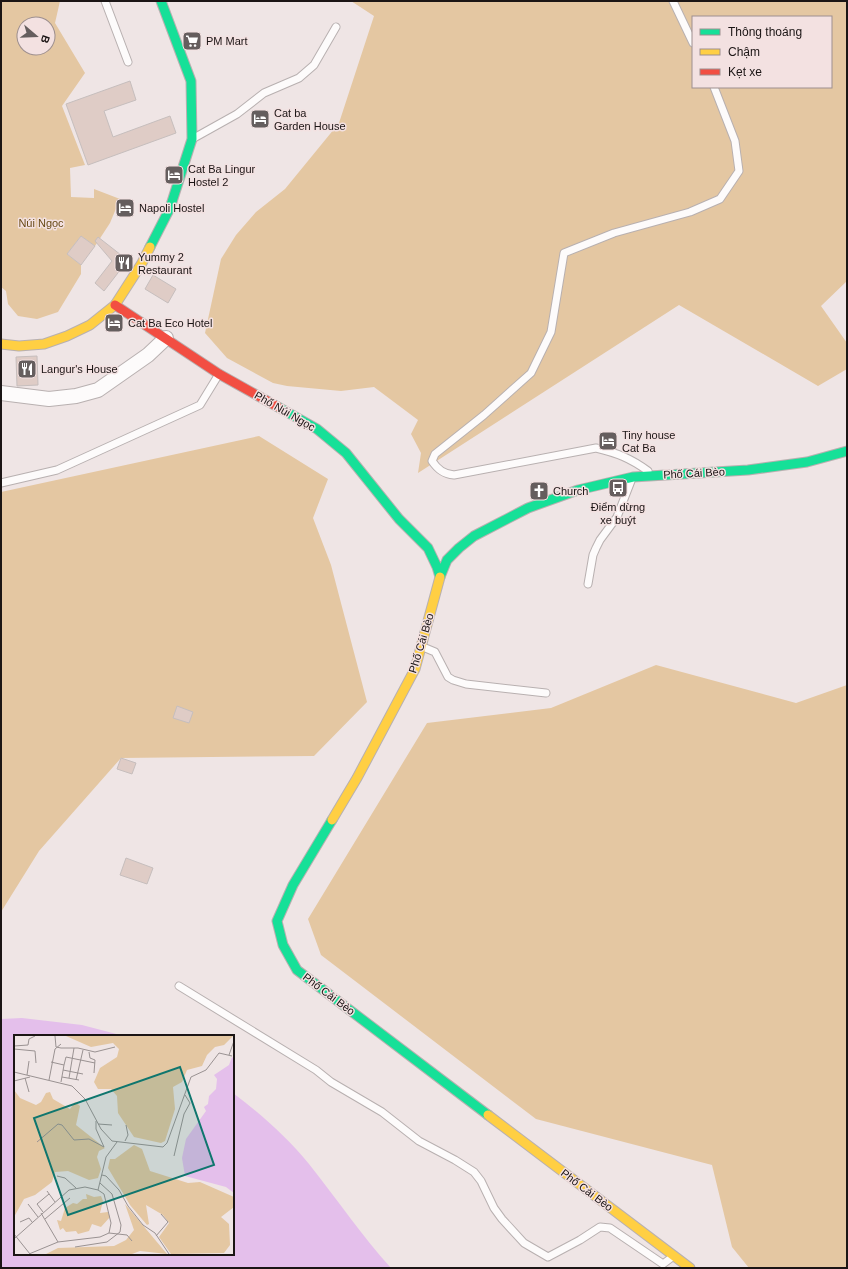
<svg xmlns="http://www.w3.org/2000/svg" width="848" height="1269" viewBox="0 0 848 1269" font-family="Arial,sans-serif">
	<rect width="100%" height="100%" fill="#efe5e5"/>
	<!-- forest -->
	<path fill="#e4c7a2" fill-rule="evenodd" d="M1 1H60L55 23 85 73 62 106 85 165 70 168 71 197 94 198V189L120 199 110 223 95 246 81 236 67 254 81 265V274L58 312 37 319 18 316 8 304 6 291 1 287ZM24 24H48V48H24Z
		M351 1H847V281L821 306 847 343V369L818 386 679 305 418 473 421 453 411 434 418 420 374 387 341 391 287 386 273 383 227 358 205 333 221 259 236 235 256 212 285 189 339 123 374 16ZM693 17H831V87H693Z
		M259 436 328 479 313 518 331 565 367 702 314 756 121 758 39 851 1 912V492Z
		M656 665 796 703 847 685V1268H749L732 1247 712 1165 536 1119 321 955 308 919 427 723 551 708Z"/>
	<!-- water -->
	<path fill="#e4bfeb" d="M22 1018 82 1025 124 1036H15V1254H233V1093C261 1114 287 1137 309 1164 337 1199 361 1235 391 1268H1V1019Z"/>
	<!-- building -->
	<path fill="#dfccc6" stroke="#c6bebd" d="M130 81 136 100 104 111 113 137 170 116 176 133 88 165 66 104Z
		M81 236 95 246 81 265 67 254Z
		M98 237 130 262 124 271 121 269 104 291 95 283 112 261 95 241Z
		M153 275 176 289 168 303 145 289Z
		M37 356 38 385 17 386 16 357Z
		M177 706 193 712 189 723 173 718Z
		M121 758 136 763 132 774 117 769Z
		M126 858 153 868 147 884 120 875Z"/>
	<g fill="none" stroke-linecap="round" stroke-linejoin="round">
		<defs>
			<path id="lane" d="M105 1 128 62
				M673 1 693 43
				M194 138 237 114 264 93 299 78 314 65 336 27
				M648 471C630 458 617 453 596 448L454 475C444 474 438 470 432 461L435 454 484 415 531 373 551 332 564 253 614 233 690 212 720 199 739 171 735 141 714 87
				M1 483 57 470 200 405 219 374
				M588 584 593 555 596 548 600 540 617 517 631 481
				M423 647 435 652 448 677 453 680 466 684 546 693
				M179 986 316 1070 331 1082 382 1112 419 1141 455 1160 474 1172 481 1181 494 1208 502 1219 524 1243 548 1257 580 1240 600 1227 610 1228 663 1264 671 1258"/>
			<path id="street" d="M1 393 49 399 76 396 98 390 148 355 166 338"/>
			<path id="fast" d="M150 247 170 208 192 139 191 81 161 1
				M278 407 317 429 346 453 399 519 428 548 437 567 440 577
				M459 548 474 536 528 508 578 490 633 477 748 470 807 462 847 451
				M440 577 447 560 459 548
				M332 820 293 885 277 921 283 945 297 970 488 1115"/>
			<path id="slow" d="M1 344 19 346 44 344 67 336 90 325 115 305 142 263 150 247
				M332 820 357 778 415 669 440 577
				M488 1115 690 1268"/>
			<path id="jam" d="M115 305 219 374 278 407"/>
		</defs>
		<!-- lane casing -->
		<use href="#lane" stroke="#b8b0b0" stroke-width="9"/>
		<!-- street casing -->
		<use href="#street" stroke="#b8b0b0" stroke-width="16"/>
		<!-- fast casing -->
		<use href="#fast" stroke="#b8b0b0" stroke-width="11"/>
		<!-- slow casing -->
		<use href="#slow" stroke="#b8b0b0" stroke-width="11"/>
		<!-- jam casing -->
		<use href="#jam" stroke="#b8b0b0" stroke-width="11"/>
		<!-- lane -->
		<use href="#lane" stroke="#fdfbfb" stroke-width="7"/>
		<!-- street -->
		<use href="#street" stroke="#fdfbfb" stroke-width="14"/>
		<!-- fast -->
		<use href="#fast" stroke="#16e098" stroke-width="9"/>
		<!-- slow -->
		<use href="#slow" stroke="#ffcf43" stroke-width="9"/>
		<!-- jam -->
		<use href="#jam" stroke="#f24e42" stroke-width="9"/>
	</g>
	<!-- icons -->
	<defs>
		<symbol id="supermarket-square" viewBox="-11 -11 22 22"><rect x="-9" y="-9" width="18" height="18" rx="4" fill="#655e5e" stroke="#f3e1e1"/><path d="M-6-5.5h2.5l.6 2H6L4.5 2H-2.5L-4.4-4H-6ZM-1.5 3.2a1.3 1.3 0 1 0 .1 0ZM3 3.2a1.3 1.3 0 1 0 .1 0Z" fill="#fff"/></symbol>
		<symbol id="hotel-square" viewBox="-11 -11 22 22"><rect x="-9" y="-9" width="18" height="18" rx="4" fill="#655e5e" stroke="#f3e1e1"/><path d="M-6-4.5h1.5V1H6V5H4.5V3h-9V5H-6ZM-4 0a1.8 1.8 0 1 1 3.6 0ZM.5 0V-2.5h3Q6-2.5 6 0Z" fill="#fff"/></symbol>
		<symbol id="restaurant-square" viewBox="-11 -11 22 22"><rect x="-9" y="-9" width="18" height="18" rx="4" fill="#655e5e" stroke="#f3e1e1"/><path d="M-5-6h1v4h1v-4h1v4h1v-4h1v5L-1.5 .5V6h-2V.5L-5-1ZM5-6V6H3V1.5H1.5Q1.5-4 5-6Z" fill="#fff"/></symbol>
		<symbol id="bus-square" viewBox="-11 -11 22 22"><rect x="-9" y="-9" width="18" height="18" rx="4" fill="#655e5e" stroke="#f3e1e1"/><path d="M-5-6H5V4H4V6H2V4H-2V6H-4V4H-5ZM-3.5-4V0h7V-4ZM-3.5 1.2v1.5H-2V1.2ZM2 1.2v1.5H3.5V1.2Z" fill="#fff"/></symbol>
		<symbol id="church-square" viewBox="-11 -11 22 22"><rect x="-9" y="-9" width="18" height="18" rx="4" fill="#655e5e" stroke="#f3e1e1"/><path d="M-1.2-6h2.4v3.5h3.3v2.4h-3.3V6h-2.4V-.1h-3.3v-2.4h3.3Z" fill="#fff"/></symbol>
	</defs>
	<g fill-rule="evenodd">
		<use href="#supermarket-square" x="181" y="30" width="22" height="22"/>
		<use href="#hotel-square" x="249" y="108" width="22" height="22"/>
		<use href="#hotel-square" x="163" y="164" width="22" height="22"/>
		<use href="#hotel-square" x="114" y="197" width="22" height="22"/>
		<use href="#restaurant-square" x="113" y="252" width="22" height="22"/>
		<use href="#hotel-square" x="103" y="312" width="22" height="22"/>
		<use href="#restaurant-square" x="16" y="358" width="22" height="22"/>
		<use href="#hotel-square" x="597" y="430" width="22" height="22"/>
		<use href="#bus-square" x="607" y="477" width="22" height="22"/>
		<use href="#church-square" x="528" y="480" width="22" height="22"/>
	</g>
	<g text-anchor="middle" stroke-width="3" stroke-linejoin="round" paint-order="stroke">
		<!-- poi labels -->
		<g font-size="11" fill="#1b1515" stroke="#f3e1e1" text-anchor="start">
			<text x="206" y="45">PM Mart</text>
			<text x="274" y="117">Cat ba<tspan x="274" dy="13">Garden House</tspan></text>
			<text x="188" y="173">Cat Ba Lingur<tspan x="188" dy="13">Hostel 2</tspan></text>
			<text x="139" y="212">Napoli Hostel</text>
			<text x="138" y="261">Yummy 2<tspan x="138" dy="13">Restaurant</tspan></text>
			<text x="128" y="327">Cat Ba Eco Hotel</text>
			<text x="41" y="373">Langur's House</text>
			<text x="622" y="439">Tiny house<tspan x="622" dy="13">Cat Ba</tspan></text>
			<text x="553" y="495">Church</text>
			<text x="618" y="511" text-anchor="middle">Điểm dừng<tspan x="618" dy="13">xe buýt</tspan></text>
		</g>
		<!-- park labels -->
		<g font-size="11" fill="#684a16" stroke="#f3e1e1">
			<text x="41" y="227">Núi Ngọc</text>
		</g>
		<!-- street labels -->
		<g font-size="11" fill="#1b1515" stroke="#f3e1e1">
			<text transform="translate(285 411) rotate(30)" y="4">Phố Núi Ngọc</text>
			<text transform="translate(694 473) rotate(-3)" y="4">Phố Cái Bèo</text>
			<text transform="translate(421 643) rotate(-73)" y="4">Phố Cái Bèo</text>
			<text transform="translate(329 994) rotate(37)" y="4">Phố Cái Bèo</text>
			<text transform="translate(587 1190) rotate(37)" y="4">Phố Cái Bèo</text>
		</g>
	</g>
	<!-- overview -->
	<g transform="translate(14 1035)">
		<rect width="220" height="220" fill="#efe5e5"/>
		<path d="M52 1H219L210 10 201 12 193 20 188 31 173 35 168 47 159 52 161 74 151 106 147 108 120 102 104 78 103 61 97 54H84L80 47 86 33 103 22 105 14 99 8 77 12ZM0 55 6 63 22 70 27 67 32 58 36 57 39 64 56 74 61 67 66 71 62 90 91 113 85 116 83 122 87 134 84 143 75 145 54 136 41 137 38 147 21 160 10 164 0 182ZM120 110 128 114 136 136 174 148 186 147 220 162V172L207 182 215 189 216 210 210 218 157 219 145 202 155 188 149 180 132 170 135 189 133 190 116 170 94 133 96 124H101ZM72 159 80 162 87 161 89 166 86 178 94 177 96 182 87 192 78 189 75 196 64 199 62 196 52 197 49 193 46 195 43 185 47 186 51 173 59 168 63 169 69 164H73ZM111 169 153 219 126 216 118 219H32L44 213 100 211 112 205 120 195Z" fill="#e4c7a2"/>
		<path d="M218 22 220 24V158L212 152 171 141 168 123 172 104 192 76 190 72 194 69 195 61 202 54 203 44 200 40 215 30Z" fill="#e4bfeb"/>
		<path fill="none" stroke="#9a9292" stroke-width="1" d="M41 1 42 12 47 13H64L81 17 101 12M0 11 14 10 15 4 21 1M0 14 21 16 22 28M75 17 76 23 81 25 80 38M215 20 220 6M37 27 50 30 47 47M50 30 52 22 81 28M49 35 69 39M0 37 58 51 71 64 87 94 98 106 149 112 153 108 177 42 192 35 205 18 218 21M13 40 15 26M48 42 65 45M11 43 15 57M55 43 60 13M35 45 41 14 47 9M62 45 69 15M0 46 16 42M84 89 98 90M111 106 114 100 112 90M23 107 44 89 48 90 60 105 75 104 90 112 82 94V86M160 121 170 79 176 68 171 60M88 140 92 141 105 155 114 171 129 190 141 198 155 219M43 141 51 143 62 153M84 155 92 122 103 107M33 156 41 167M14 169 24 182M29 177 23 169 35 159M27 178 44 207M31 184 56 163M6 187 15 183 18 187M95 198 113 200 118 206M0 199 16 219M142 201 154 187 147 179M1 203 55 155 71 152 84 155 90 159 97 188 95 198 86 202 44 207 15 219M61 212 93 207 106 197 107 190 98 159 86 148"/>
		<path fill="#0f766e" fill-opacity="0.15" stroke="#0f766e" stroke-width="2" d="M166 32 200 130 54 180 20 83Z"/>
		<rect width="220" height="220" fill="none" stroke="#1b1515" stroke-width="2"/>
	</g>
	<!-- border -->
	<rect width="848" height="1269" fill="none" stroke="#1b1515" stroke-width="4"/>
	<!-- legend -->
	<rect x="692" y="16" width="140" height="72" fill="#f3e1e1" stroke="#9d8f8f"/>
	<rect x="700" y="29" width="20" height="6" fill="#16e098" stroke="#9d8f8f"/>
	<text x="728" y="36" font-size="12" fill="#1b1515">Thông thoáng</text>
	<rect x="700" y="49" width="20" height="6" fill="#ffcf43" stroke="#9d8f8f"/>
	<text x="728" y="56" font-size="12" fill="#1b1515">Chậm</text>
	<rect x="700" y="69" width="20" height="6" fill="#f24e42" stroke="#9d8f8f"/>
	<text x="728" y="76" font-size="12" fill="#1b1515">Kẹt xe</text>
	<!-- north arrow -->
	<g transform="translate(36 36) rotate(109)"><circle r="19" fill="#f3e1e1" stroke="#9d8f8f"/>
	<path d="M0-3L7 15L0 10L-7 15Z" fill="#655e5e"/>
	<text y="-6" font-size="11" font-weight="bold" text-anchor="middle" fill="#1b1515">B</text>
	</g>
</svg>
